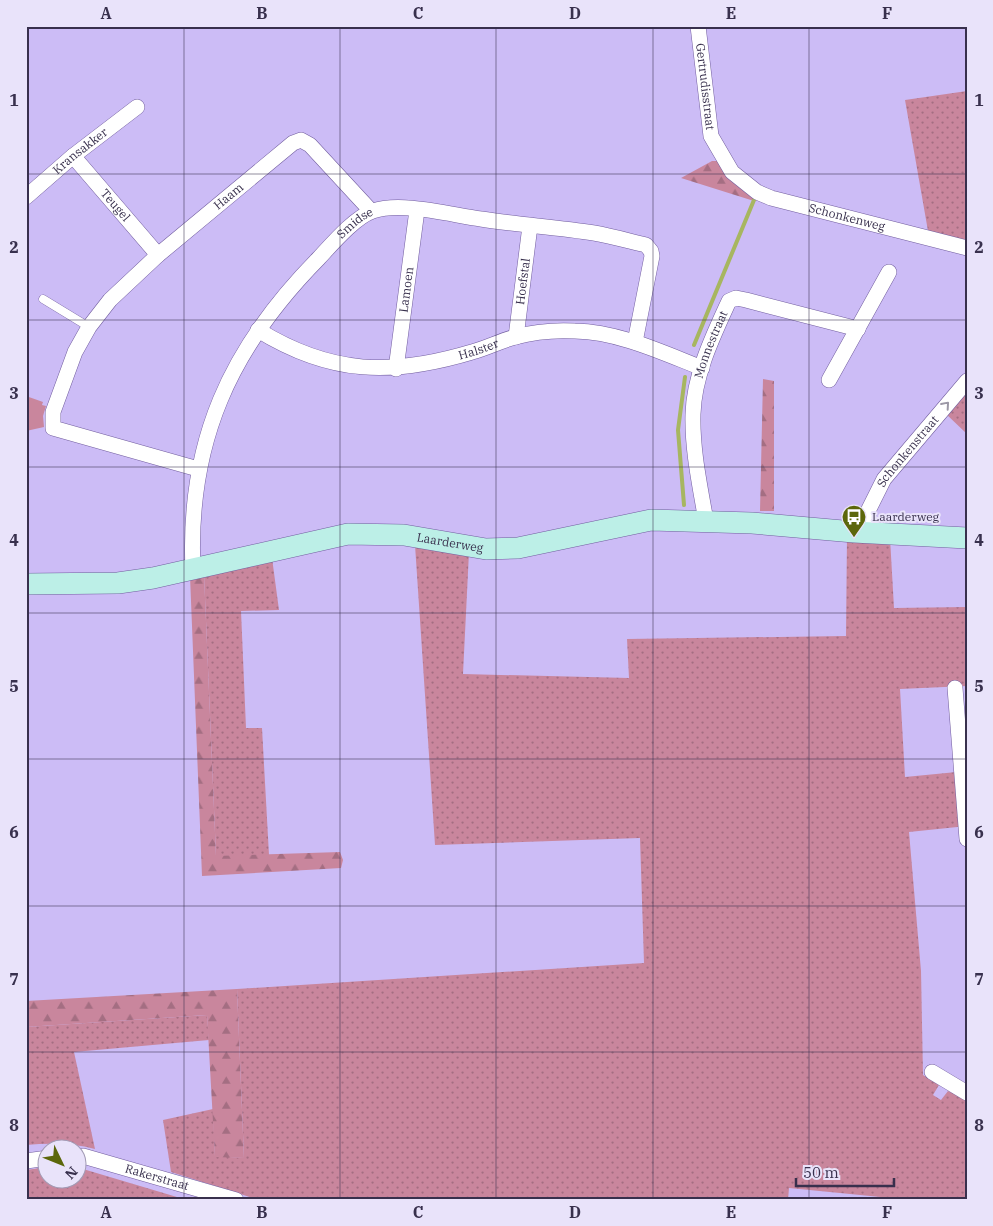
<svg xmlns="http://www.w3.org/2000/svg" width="993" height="1226" viewBox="0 0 993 1226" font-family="'IBM Plex Serif',serif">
	<defs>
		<pattern id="grass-dots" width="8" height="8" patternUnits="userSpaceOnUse" patternTransform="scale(1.25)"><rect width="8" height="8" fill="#c9869d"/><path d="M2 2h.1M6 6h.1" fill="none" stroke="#a46e82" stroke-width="1.8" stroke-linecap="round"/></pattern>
		<pattern id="forest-firs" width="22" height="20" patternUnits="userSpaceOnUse" patternTransform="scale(1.25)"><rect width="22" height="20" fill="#c9869d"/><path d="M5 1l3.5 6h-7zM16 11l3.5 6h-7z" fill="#a46e82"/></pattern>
	</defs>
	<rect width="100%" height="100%" fill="#ccbcf6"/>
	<!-- grass -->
	<path fill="url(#grass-dots)" d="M967 91V239L966 241 928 231 905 100Z
		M967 390V434L945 413Z
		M847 536 890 538 894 608 967 607V686L900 689 905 777 967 771V826L909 832 921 971 923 1075 939 1085 933 1095 941 1100 948 1091 967 1099V1200H911L789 1188 788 1200H259L171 1172 163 1120 213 1109 215 1156 244 1158 237 989 644 963 640 838 435 845 415 545 469 552 463 674 629 678 627 639 846 636Z
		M272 558 279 610 241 611 246 728H262L269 855 220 857 216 856 204 574Z
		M207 1015 209 1040 74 1052 95 1149C73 1143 50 1143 26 1145V1027Z
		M47 1167 48 1178H78V1169H83L187 1200H26V1170Z"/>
	<!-- forest -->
	<path fill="url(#forest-firs)" d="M712 161H718L762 199 754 201 681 178Z
		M763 379 774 381V511H760Z
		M204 574 216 856 340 852 343 860 341 868 202 876 190 576Z
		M237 989 244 1158 215 1157 207 1015 26 1027V1001Z"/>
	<!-- park -->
	<path fill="#c9869d" d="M26 396 43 402 42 405 46 406 43 416 44 427 26 431Z"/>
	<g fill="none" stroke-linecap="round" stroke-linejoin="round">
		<!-- stream -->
		<path stroke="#a7b660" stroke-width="4" d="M694 345 754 200
			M684 505 678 430 685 377"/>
		<defs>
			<path id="lane" d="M43 299 89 327"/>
			<g id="street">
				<path id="s1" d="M698 26 711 136 732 172 757 192 771 198 967 248"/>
				<path id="s2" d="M73 156 158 255"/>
				<path id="s3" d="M26 197 73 156 137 107"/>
				<path id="s4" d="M258 330C331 375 392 376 472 352 487 348 500 341 515 337 533 332 556 330 575 331 619 332 661 352 702 368"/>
				<path id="s5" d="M516 337 530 226"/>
				<path id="s6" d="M396 369 417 210"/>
				<path d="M829 380 889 272"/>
				<path id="s7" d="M198 469 53 428V412L75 352 89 327 110 300 158 255 293 143 301 140 310 145 371 211"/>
				<path id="s8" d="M706 521C700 486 692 450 693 414 694 375 713 336 729 301L736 298 746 300 858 329"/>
				<path id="s9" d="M866 533 869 509 884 479 967 381"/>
				<path id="s10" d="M193 570C187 442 230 348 319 258 332 244 355 217 373 211 401 201 451 215 481 219 519 225 557 227 594 233 611 236 629 241 646 245L651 251 652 256 635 342"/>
				<path d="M955 688 967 839"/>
				<path d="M932 1072 967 1093"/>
				<path id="s11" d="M78 1157 83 1156 236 1200"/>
				<path d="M26 1161 48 1158"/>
			</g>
			<g id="secondary">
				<path id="s12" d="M26 584 118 583 153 578 348 534 404 535 486 549 518 548 651 520 752 523 854 532 967 538"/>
			</g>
		</defs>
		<!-- lane casing -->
		<use href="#lane" stroke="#725e9f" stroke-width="9"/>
		<!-- street casing -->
		<use href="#street" stroke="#725e9f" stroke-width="16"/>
		<!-- secondary casing -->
		<use href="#secondary" stroke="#725e9f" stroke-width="22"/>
		<!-- lane -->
		<use href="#lane" stroke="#fff" stroke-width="8"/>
		<!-- street -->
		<use href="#street" stroke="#fff" stroke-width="15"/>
		<!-- secondary -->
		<use href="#secondary" stroke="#bcefe7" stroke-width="21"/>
	</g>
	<!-- one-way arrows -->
	<defs><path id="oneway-chevron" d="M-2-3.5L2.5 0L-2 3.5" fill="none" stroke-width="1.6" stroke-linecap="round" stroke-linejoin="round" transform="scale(1.25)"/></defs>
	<use stroke="#9c98a6" href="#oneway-chevron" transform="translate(946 405) rotate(-49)"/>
	<!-- grid -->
	<path fill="none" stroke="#38304d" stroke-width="1" stroke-opacity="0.55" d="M184 26V1200M340 26V1200M496 26V1200M653 26V1200M809 26V1200M26 174H967M26 320H967M26 467H967M26 613H967M26 759H967M26 906H967M26 1052H967"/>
	<!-- icons -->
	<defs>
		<symbol id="bus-pin" viewBox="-11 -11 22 30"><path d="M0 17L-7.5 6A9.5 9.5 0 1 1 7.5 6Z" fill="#5c670b" stroke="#e9e3fa"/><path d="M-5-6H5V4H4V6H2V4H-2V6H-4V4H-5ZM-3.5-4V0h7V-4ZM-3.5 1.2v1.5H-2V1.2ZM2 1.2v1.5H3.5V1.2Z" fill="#fff"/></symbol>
	</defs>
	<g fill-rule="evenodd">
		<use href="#bus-pin" x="840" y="503" width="28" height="38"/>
	</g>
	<g text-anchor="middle" stroke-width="4" stroke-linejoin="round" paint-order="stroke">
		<!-- street labels -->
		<g font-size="12" fill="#38304d" stroke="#e9e3fa">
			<text dy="4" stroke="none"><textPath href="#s1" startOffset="61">Gertrudisstraat</textPath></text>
			<text dy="4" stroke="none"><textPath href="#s3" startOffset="71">Kransakker</textPath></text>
			<text dy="4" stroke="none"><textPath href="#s7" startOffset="451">Haam</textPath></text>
			<text dy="4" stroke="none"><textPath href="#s2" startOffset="65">Teugel</textPath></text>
			<text dy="4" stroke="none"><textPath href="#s1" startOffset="278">Schonkenweg</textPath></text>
			<text dy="4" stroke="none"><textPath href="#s10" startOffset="398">Smidse</textPath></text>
			<text dy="4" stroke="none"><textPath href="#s5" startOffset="56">Hoefstal</textPath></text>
			<text dy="4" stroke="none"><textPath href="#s6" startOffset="80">Lamoen</textPath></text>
			<text dy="4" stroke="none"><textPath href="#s8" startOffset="180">Monnestraat</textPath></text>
			<text dy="4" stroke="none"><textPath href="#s4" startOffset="230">Halster</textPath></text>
			<text dy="4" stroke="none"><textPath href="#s9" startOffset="94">Schonkenstraat</textPath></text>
			<text dy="4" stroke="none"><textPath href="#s12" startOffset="430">Laarderweg</textPath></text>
			<text dy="4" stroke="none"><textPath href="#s11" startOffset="82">Rakerstraat</textPath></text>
		</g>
		<!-- poi labels -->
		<g font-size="12" fill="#38304d" stroke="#e9e3fa" text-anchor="start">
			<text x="872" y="521">Laarderweg</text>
		</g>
	</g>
	<!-- border -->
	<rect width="993" height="1226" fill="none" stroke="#e9e3fa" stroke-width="55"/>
	<!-- north arrow -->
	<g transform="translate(62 1164) rotate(133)"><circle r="24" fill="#e9e3fa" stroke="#a29bb5"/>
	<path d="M0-4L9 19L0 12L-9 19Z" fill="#5c670b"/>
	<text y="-8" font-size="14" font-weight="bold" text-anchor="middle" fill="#38304d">N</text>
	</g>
	<!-- scale -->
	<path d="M796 1178v8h98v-8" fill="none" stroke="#38304d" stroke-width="2.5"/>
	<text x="803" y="1178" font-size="15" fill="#38304d" stroke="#e9e3fa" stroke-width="4" paint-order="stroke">50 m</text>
	<rect x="28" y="28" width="938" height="1170" fill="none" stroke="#38304d" stroke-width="2"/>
	<g font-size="16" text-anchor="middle" font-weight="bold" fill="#38304d">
		<text x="106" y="19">A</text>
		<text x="262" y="19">B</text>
		<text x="418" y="19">C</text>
		<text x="575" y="19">D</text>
		<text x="731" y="19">E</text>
		<text x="887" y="19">F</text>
		<text x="14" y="106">1</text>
		<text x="979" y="106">1</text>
		<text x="14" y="253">2</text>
		<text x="979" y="253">2</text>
		<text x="14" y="399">3</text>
		<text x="979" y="399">3</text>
		<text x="14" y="546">4</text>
		<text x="979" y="546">4</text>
		<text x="14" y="692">5</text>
		<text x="979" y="692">5</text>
		<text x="14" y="838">6</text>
		<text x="979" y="838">6</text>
		<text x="14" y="985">7</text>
		<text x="979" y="985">7</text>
		<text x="14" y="1131">8</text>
		<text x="979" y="1131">8</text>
		<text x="106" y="1218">A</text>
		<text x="262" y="1218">B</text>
		<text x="418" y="1218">C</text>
		<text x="575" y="1218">D</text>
		<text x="731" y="1218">E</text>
		<text x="887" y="1218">F</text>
	</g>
</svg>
